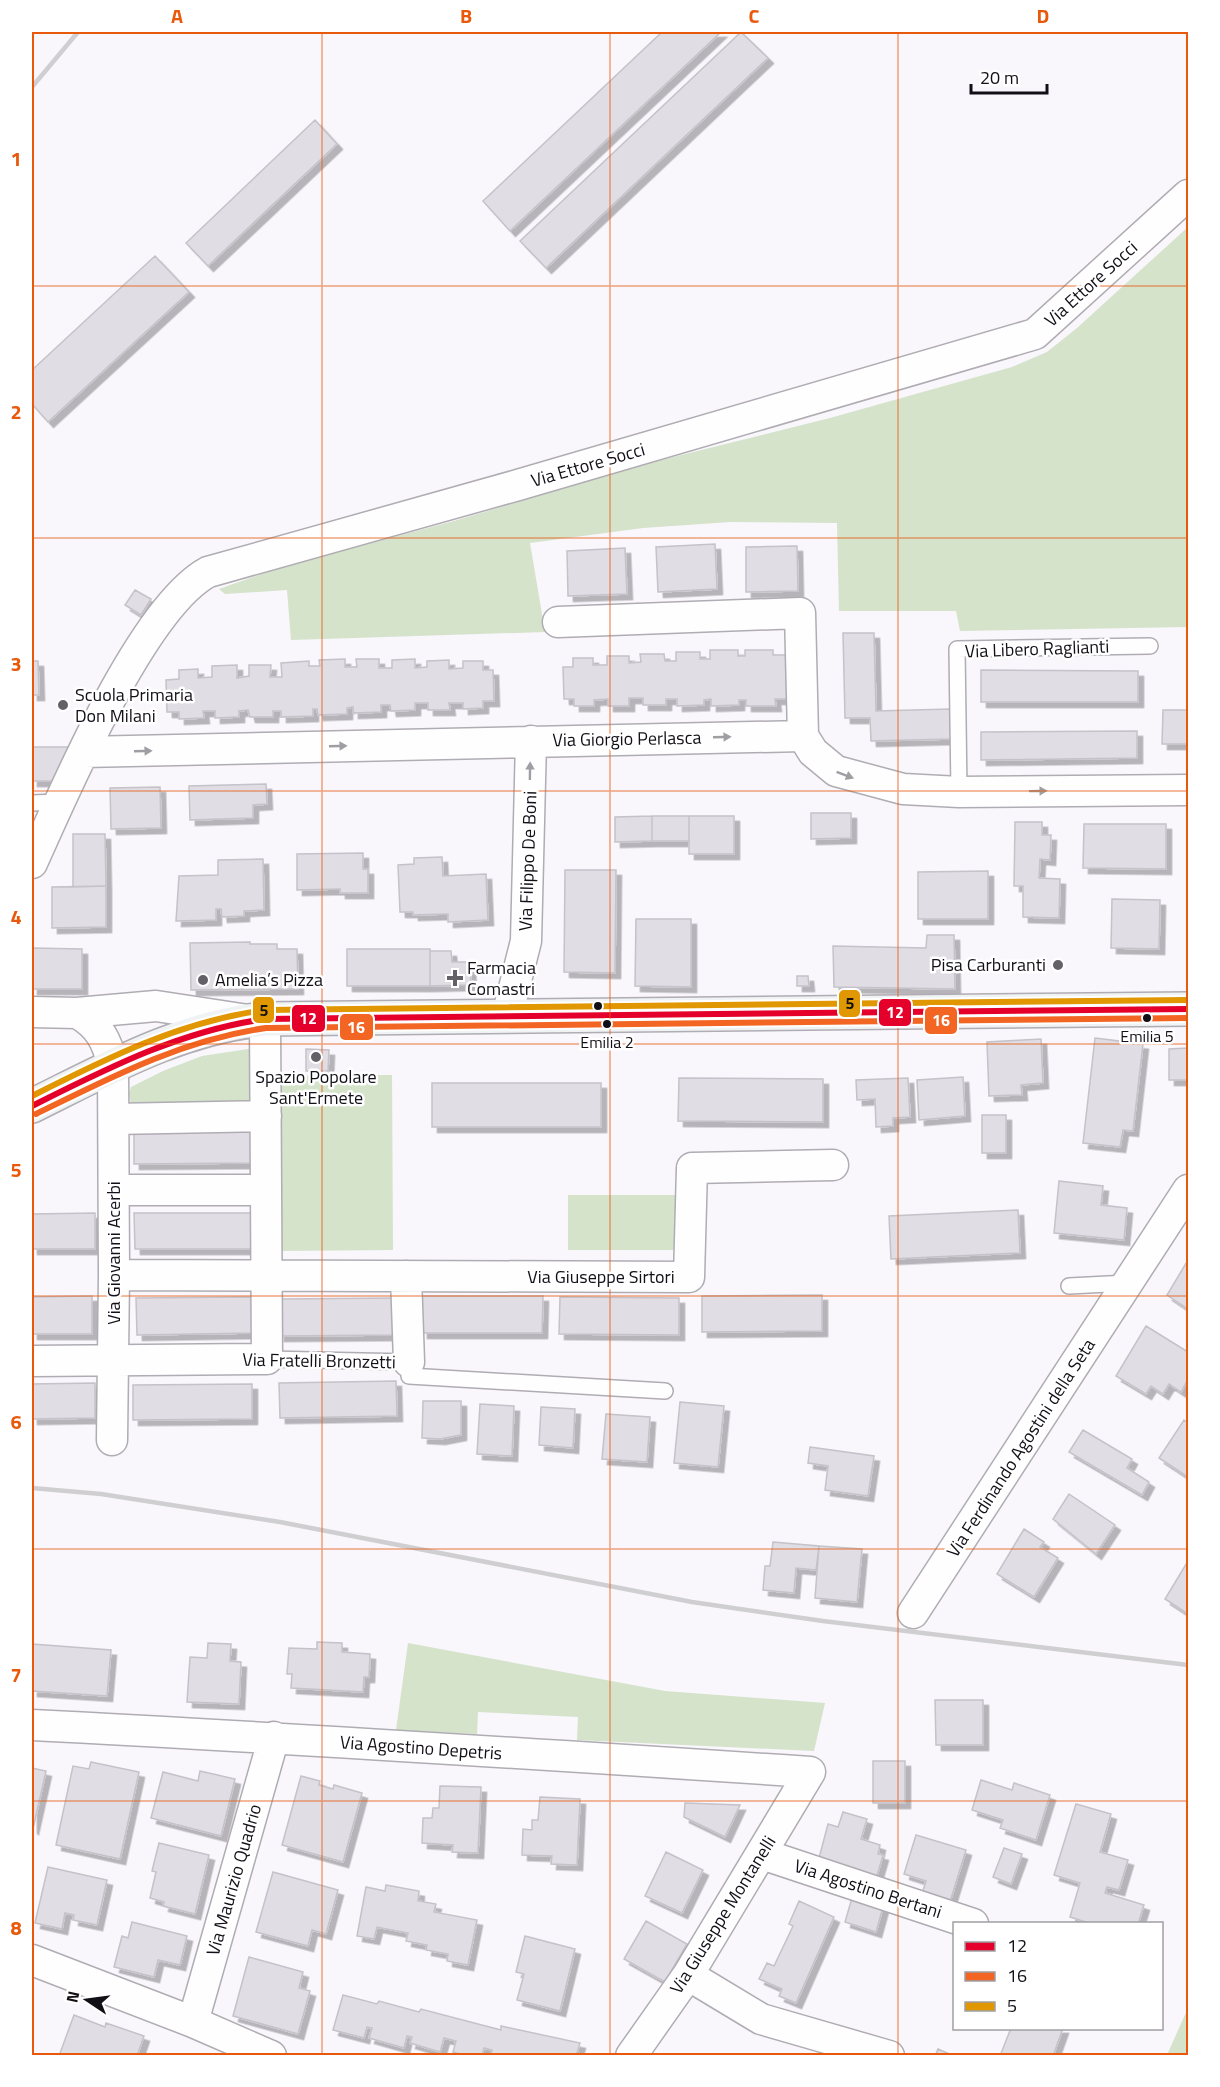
<svg xmlns="http://www.w3.org/2000/svg" width="1220" height="2087" viewBox="0 0 1220 2087" font-family="'Titillium Web',sans-serif">
	<defs>
		<filter id="shadow"><feDropShadow dx="5.5" dy="5.5" stdDeviation="0" flood-color="#0004"/></filter>
	</defs>
	<rect width="100%" height="100%" fill="#f9f6fc"/>
	<!-- green -->
	<path fill="#d4e3ca" d="M1188 227V627L960 631 956 611H839L837 523 730 522 643 528 530 543 545 632 291 640 287 590 225 594 219 589 285 566 454 521 653 462 830 418 1012 367 1047 352 1077 328Z
		M255 1048 257 1104 132 1110 129 1094 131 1087 163 1071 202 1056Z
		M392 1075 393 1250 278 1251 277 1076Z
		M568 1195H681L680 1250H568Z
		M408 1643 665 1691 825 1703 814 1751 577 1740 578 1717 478 1712 477 1734 396 1730Z
		M1188 2008V2055H1167Z"/>
	<!-- building -->
	<path fill="#e0dde4" stroke="#c5c2c9" stroke-width="1.5" filter="url(#shadow)" d="M662 32H721L510 231 483 201Z
		M741 32 768 58 546 268 520 241Z
		M315 120 337 144 208 266 186 243Z
		M155 256 189 292 48 422 32 404V370Z
		M715 544 717 589 658 592 656 547Z
		M797 546 798 591 746 592V547Z
		M625 548 627 594 568 596 567 551Z
		M135 590 151 599 141 615 125 605Z
		M843 633H874L876 711 950 709 951 739 871 741 870 718H845Z
		M710 650H738V656H745V650H773V655H786L787 699H775L776 706H746V700H739V705L711 706V699L704 700V705L677 706V699H666V705H643V698H629V706H608V699L594 700V706H574V699H564L563 667H573V658H593V665H607V656H629V663L641 662 640 654H664L665 661H676V652H700V659H710Z
		M345 659V667H357L356 659H379V668H392V660L415 659V668L427 667V661L449 660V669L463 668V661H483V670H493L494 701H483V708L463 709V703H449L450 710H428V703H415V710L391 711 390 705H381V712L353 713V707L347 708V714L318 715 317 709H313V716L281 717V711H273V717H250L248 710 239 711V717L215 718V711H203L204 718 179 719V712H167L166 680 179 679V670L198 669V678L212 677V666L237 665V678L249 676V665H271L270 677H282L281 663 309 661V666H320L319 660Z
		M32 661H38L39 695H32Z
		M981 670 1138 671V702H981Z
		M1188 694V744H1162L1163 710H1188Z
		M1137 731V758L981 760V732Z
		M32 747H71L52 781H32Z
		M266 784 267 804 253 805V818L190 820 189 786Z
		M160 787 161 828 111 829 110 788Z
		M811 813H851V838L811 839Z
		M652 816V841L615 842V817Z
		M652 816H689V841H652Z
		M689 816H734V854H689Z
		M1015 822H1042V835H1051L1050 860 1040 859 1039 878 1060 879 1059 918 1023 917V886H1014Z
		M1084 824H1166V869L1083 868Z
		M73 834H105L106 886 73 887Z
		M363 853V869H368V893H340V889L297 890V854Z
		M442 857 443 876 486 874 488 920 448 922V914L413 915V912H400L398 865 414 864V858Z
		M263 859 264 910 244 911V916L222 917 221 909H216V920L176 921 179 876 218 875V860Z
		M565 870H616L615 973 564 972Z
		M988 871V919H918V872Z
		M106 886V927L52 928V887Z
		M1112 899 1160 900 1159 949 1111 948Z
		M636 919H691V987L635 986Z
		M927 935H954L955 989 834 987 833 946 926 948Z
		M250 942V944H277V949H297L298 989 191 990 190 943Z
		M32 948 82 949V989H32Z
		M347 949H430V986H347Z
		M430 951H451L452 962H470L471 985 430 986Z
		M797 976H808L809 986H797Z
		M1095 1038 1143 1044 1133 1131 1123 1130 1120 1147 1083 1143Z
		M1041 1039 1043 1083 1021 1085 1022 1095 989 1096 987 1042Z
		M1188 1048V1080H1169V1049Z
		M306 1049 329 1050 328 1071H306Z
		M963 1077 965 1116 919 1120 917 1080Z
		M679 1078 823 1079V1122L678 1121Z
		M908 1078 910 1117 893 1118V1126L876 1127 875 1099 857 1100 856 1080Z
		M432 1083H601V1127H432Z
		M982 1115H1006V1153H982Z
		M251 1127 252 1163 134 1164V1128Z
		M1059 1181 1103 1186 1101 1205 1127 1208 1124 1240 1054 1233Z
		M1018 1210 1020 1253 891 1259 889 1216Z
		M95 1213V1249H32V1214Z
		M134 1213H252V1249H135Z
		M1188 1260V1309L1167 1295Z
		M822 1295V1331L702 1332V1296Z
		M92 1296V1334H32V1297Z
		M422 1296H543L542 1333H422Z
		M253 1297V1333L137 1335 136 1298Z
		M560 1297 679 1298V1335L559 1334Z
		M396 1298V1335L279 1336V1299Z
		M1146 1326 1188 1352V1379L1181 1392 1169 1384 1163 1394 1151 1386 1146 1394 1116 1376Z
		M396 1381 397 1416 280 1418 279 1383Z
		M95 1383V1418L32 1419V1384Z
		M252 1384V1419L133 1420V1385Z
		M423 1401H461V1435L440 1439 422 1438Z
		M680 1402 724 1406 718 1467 674 1463Z
		M480 1404 514 1406 512 1456 477 1454Z
		M541 1407 575 1409 573 1448 539 1445Z
		M606 1414 650 1417 647 1462 602 1459Z
		M1184 1420 1188 1423V1477L1159 1458Z
		M1083 1430 1132 1459 1127 1468 1149 1482 1142 1495 1069 1452Z
		M810 1447 874 1456 868 1496 825 1490 828 1466 808 1463Z
		M1069 1494 1115 1525 1096 1554 1053 1519Z
		M1024 1529 1044 1542 1040 1547 1058 1558 1034 1597 997 1574Z
		M773 1542 819 1546 816 1570 796 1568 794 1593 763 1590 765 1566H770Z
		M819 1546 862 1549 857 1602 815 1598Z
		M1188 1561V1614L1165 1599Z
		M317 1642 342 1643V1652L370 1654 369 1677H364L363 1692 291 1688 292 1674H287L289 1648 317 1649Z
		M208 1643 231 1644 230 1661 241 1662 239 1704 187 1702 190 1657 207 1658Z
		M32 1644 111 1650 107 1696 32 1691Z
		M935 1700H983V1745H936Z
		M873 1761H905V1803H873Z
		M91 1762 139 1772 120 1859 56 1845 73 1766 89 1769Z
		M32 1768 46 1771 33 1829 32 1828Z
		M200 1771 235 1779 221 1836 151 1818 163 1772 198 1781Z
		M301 1776 320 1781 319 1785 333 1789 334 1785 362 1793 343 1862 282 1845Z
		M981 1780 1012 1790 1014 1783 1050 1795 1036 1840 1000 1828 1003 1820 972 1810Z
		M440 1786 481 1787 478 1853 452 1852 453 1845 422 1843 423 1818H432L433 1808H439Z
		M540 1797 580 1799 577 1865 551 1864 552 1856 522 1855 523 1829 532 1830V1820H538Z
		M685 1803 740 1805 725 1837 684 1817Z
		M1076 1804 1111 1814 1100 1852 1128 1860 1119 1890 1107 1887 1105 1893 1144 1905 1138 1924H1092L1070 1917 1080 1883 1054 1875Z
		M843 1812 867 1819 861 1839 880 1845 878 1854 883 1855 876 1879 818 1862 828 1824 838 1827Z
		M916 1835 966 1850 949 1905 921 1897 926 1881 904 1874Z
		M159 1843 209 1855 195 1914 163 1906 164 1902 150 1898 156 1872 152 1871Z
		M1004 1848 1022 1854 1011 1884 993 1877Z
		M666 1852 703 1870 682 1913 645 1896Z
		M48 1867 107 1880 97 1925 73 1920 74 1915 65 1913 62 1929 35 1923Z
		M273 1872 338 1890 326 1934 312 1930 308 1946 256 1932Z
		M386 1885 419 1891 418 1901 436 1904 434 1912 477 1920 468 1965 447 1961 448 1954 426 1950 427 1945 406 1941 408 1933 377 1927 374 1939 357 1936 366 1887 385 1891Z
		M852 1898 883 1907 876 1932 845 1922Z
		M799 1901 834 1917 796 2003 779 1996 782 1989 759 1979 767 1963 774 1966 793 1926 789 1924Z
		M646 1921 687 1944 665 1982 624 1959Z
		M132 1922 187 1936 180 1965 158 1960 154 1977 114 1967 122 1936 128 1938Z
		M525 1936 575 1949 560 2011 517 2000 524 1974 516 1972Z
		M249 1957 303 1972 299 1988 310 1991 298 2034 233 2016Z
		M343 1995 377 2004 379 2001 419 2012 421 2009 501 2030V2026L580 2043 576 2056H491L492 2050 484 2048 482 2056H466L453 2052 456 2041 444 2038 440 2052 410 2043 412 2037 407 2036 404 2048 369 2038 372 2028 367 2027 364 2038 333 2030Z
		M74 2015 105 2027 106 2023 144 2036 137 2056H59Z
		M1011 2028H1063L1053 2056H1000Z
		M938 2049 954 2056H935Z"/>
	<g fill="none" stroke-linecap="round" stroke-linejoin="round">
		<defs>
			<path id="service" d="M959 792 957 649 1150 646
				M32 803 59 802
				M1069 1286 1128 1283
				M267 1359 409 1362V1376L665 1391"/>
			<path id="minor" d="M558 622 800 613 803 736
				M803 736 813 752 836 771 903 789 959 792 1188 790
				M84 752 803 736
				M32 863C64 792 142 608 208 572L518 485 1035 334 1188 195
				M32 1012 77 1013 156 1006 248 1020
				M77 1013C100 1026 107 1041 113 1066L114 1275 112 1440
				M507 1016 526 941 531 741
				M114 1119 266 1116
				M114 1190H266
				M114 1275 689 1277 692 1168 833 1165
				M406 1276 409 1362
				M32 1361 267 1359 265 1019
				M913 1613 1188 1190
				M32 1725C291 1738 551 1755 810 1772L688 1975 631 2056
				M762 1854 973 1924
				M32 1960 193 2022 271 2056
				M688 1975 761 2019 889 2056
				M193 2022 274 1737"/>
			<path id="secondary" d="M32 1106C107 1069 180 1027 265 1019L1188 1009"/>
		</defs>
		<!-- service casing -->
		<use href="#service" stroke="#b0acb3" stroke-width="18"/>
		<!-- minor casing -->
		<use href="#minor" stroke="#b0acb3" stroke-width="33"/>
		<!-- secondary casing -->
		<use href="#secondary" stroke="#b0acb3" stroke-width="36"/>
		<!-- service -->
		<use href="#service" stroke="#fefeff" stroke-width="15"/>
		<!-- minor -->
		<use href="#minor" stroke="#fefeff" stroke-width="30"/>
		<!-- secondary -->
		<use href="#secondary" stroke="#f0f3f4" stroke-width="33"/>
		<!-- rail -->
		<path stroke="#cfcfd1" stroke-width="4.5" d="M32 87 78 32
			M32 1488 101 1494 280 1522 692 1602 823 1621 1188 1665"/>
		<defs>
			<path id="bus-1" d="M32 1106C108 1068 180 1031 265 1019L1188 1009"/>
			<path id="bus-2" d="M36 1114C111 1077 182 1040 266 1028L1188 1018"/>
			<path id="bus-3" d="M32 1096C107 1058 179 1022 264 1010L1188 1000"/>
		</defs>
		<!-- bus-1 casing -->
		<use href="#bus-1" stroke="#fff" stroke-width="10"/>
		<!-- bus-2 casing -->
		<use href="#bus-2" stroke="#fff" stroke-width="10"/>
		<!-- bus-3 casing -->
		<use href="#bus-3" stroke="#fff" stroke-width="10"/>
		<!-- bus-1 -->
		<use href="#bus-1" stroke="#e4002b" stroke-width="6"/>
		<!-- bus-2 -->
		<use href="#bus-2" stroke="#f26522" stroke-width="6"/>
		<!-- bus-3 -->
		<use href="#bus-3" stroke="#e09702" stroke-width="6"/>
	</g>
	<!-- one-way arrows -->
	<defs><path id="oneway-solid" d="M-6-.8H1V-3.2L6.5 0L1 3.2V.8H-6Z" transform="scale(1.5)"/></defs>
	<g fill="#a09ea2">
		<use href="#oneway-solid" transform="translate(722 737) rotate(-2)"/>
		<use href="#oneway-solid" transform="translate(338 746) rotate(-2)"/>
		<use href="#oneway-solid" transform="translate(143 751) rotate(-2)"/>
		<use href="#oneway-solid" transform="translate(530 771) rotate(-89)"/>
		<use href="#oneway-solid" transform="translate(845 775) rotate(21)"/>
		<use href="#oneway-solid" transform="translate(1038 791) rotate(-1)"/>
	</g>
	<!-- grid -->
	<path fill="none" stroke="#e8590c" stroke-width="1.5" stroke-opacity="0.55" d="M322 32V2056M610 32V2056M898 32V2056M32 286H1188M32 538H1188M32 791H1188M32 1044H1188M32 1296H1188M32 1549H1188M32 1801H1188"/>
	<!-- markers -->
	<g fill="#636067" stroke="#fff" stroke-width="2">
		<circle cx="63" cy="705" r="6"/>
		<circle cx="1058" cy="965" r="6"/>
		<path d="M452 969h6v6h6v6h-6v6h-6v-6h-6v-6h6z"/>
		<circle cx="203" cy="980" r="6"/>
		<circle cx="316" cy="1057" r="6"/>
	</g>
	<g fill="#120f17" stroke="#fff" stroke-width="2">
		<circle cx="598" cy="1006" r="5"/>
		<circle cx="1147" cy="1018" r="5"/>
		<circle cx="607" cy="1024" r="5"/>
	</g>
	<g text-anchor="middle" stroke-width="5" stroke-linejoin="round" paint-order="stroke">
		<!-- bus labels -->
		<g font-size="16" fill="#120f17" stroke="#fff">
			<text x="1147" y="1042">Emilia 5</text>
			<text x="607" y="1048">Emilia 2</text>
		</g>
		<!-- street labels -->
		<g font-size="18" fill="#120f17" stroke="#fff">
			<text transform="translate(1091 284) rotate(-42)" y="6">Via Ettore Socci</text>
			<text transform="translate(588 465) rotate(-16)" y="6">Via Ettore Socci</text>
			<text transform="translate(1037 649) rotate(-2)" y="6">Via Libero Raglianti</text>
			<text transform="translate(627 739) rotate(-1)" y="6">Via Giorgio Perlasca</text>
			<text transform="translate(528 861) rotate(-88)" y="6">Via Filippo De Boni</text>
			<text transform="translate(114 1253) rotate(-90)" y="6">Via Giovanni Acerbi</text>
			<text x="601" y="1283">Via Giuseppe Sirtori</text>
			<text transform="translate(319 1361) rotate(1)" y="6">Via Fratelli Bronzetti</text>
			<text transform="translate(1021 1448) rotate(-57)" y="6">Via Ferdinando Agostini della Seta</text>
			<text transform="translate(421 1748) rotate(4)" y="6">Via Agostino Depetris</text>
			<text transform="translate(234 1880) rotate(-74)" y="6">Via Maurizio Quadrio</text>
			<text transform="translate(868 1889) rotate(18)" y="6">Via Agostino Bertani</text>
			<text transform="translate(723 1915) rotate(-58)" y="6">Via Giuseppe Montanelli</text>
		</g>
		<!-- poi labels -->
		<g font-size="18" fill="#120f17" stroke="#fff" text-anchor="start">
			<text x="75" y="701">Scuola Primaria<tspan x="75" dy="21">Don Milani</tspan></text>
			<text x="1046" y="971" text-anchor="end">Pisa Carburanti</text>
			<text x="467" y="974">Farmacia<tspan x="467" dy="21">Comastri</tspan></text>
			<text x="215" y="986">Amelia’s Pizza</text>
			<text x="316" y="1083" text-anchor="middle">Spazio Popolare<tspan x="316" dy="21">Sant'Ermete</tspan></text>
		</g>
	</g>
	<g stroke="#fff" stroke-width="2">
		<rect x="838" y="989" width="23" height="29" rx="6" fill="#e09702"/>
		<rect x="252" y="996" width="23" height="28" rx="6" fill="#e09702"/>
		<rect x="878" y="998" width="34" height="29" rx="6" fill="#e4002b"/>
		<rect x="291" y="1004" width="35" height="29" rx="6" fill="#e4002b"/>
		<rect x="924" y="1006" width="34" height="29" rx="6" fill="#f26522"/>
		<rect x="339" y="1013" width="35" height="28" rx="6" fill="#f26522"/>
	</g>
	<g font-size="16" text-anchor="middle" font-weight="bold" fill="#fff">
		<text x="895" y="1018">12</text>
		<text x="308" y="1024">12</text>
		<text x="941" y="1026">16</text>
		<text x="356" y="1033">16</text>
	</g>
	<g font-size="16" text-anchor="middle" font-weight="bold" fill="#111">
		<text x="850" y="1009">5</text>
		<text x="264" y="1016">5</text>
	</g>
	<!-- border -->
	<rect width="1220" height="2087" fill="none" stroke="#ffffff" stroke-width="66"/>
	<!-- legend -->
	<rect x="953" y="1922" width="210" height="108" fill="#ffffff" stroke="#a09fa2" stroke-width="1.5"/>
	<rect x="965" y="1942" width="30" height="9" fill="#e4002b" stroke="#a09fa2" stroke-width="1.5"/>
	<text x="1007" y="1952" font-size="18" fill="#120f17">12</text>
	<rect x="965" y="1972" width="30" height="9" fill="#f26522" stroke="#a09fa2" stroke-width="1.5"/>
	<text x="1007" y="1982" font-size="18" fill="#120f17">16</text>
	<rect x="965" y="2002" width="30" height="9" fill="#e09702" stroke="#a09fa2" stroke-width="1.5"/>
	<text x="1007" y="2012" font-size="18" fill="#120f17">5</text>
	<!-- north arrow -->
	<g transform="translate(87 2000) rotate(283)" stroke="#ffffff" stroke-width="4.5" paint-order="stroke">
	<path d="M0-4.5L10 22L0 15L-10 22Z" fill="#120f17"/>
	<text y="-9" font-size="16" font-weight="bold" text-anchor="middle" fill="#120f17">N</text>
	</g>
	<!-- scale -->
	<path d="M971 84v9h76v-9" fill="none" stroke="#120f17" stroke-width="3"/>
	<text x="980" y="84" font-size="18" fill="#120f17" stroke="#ffffff" stroke-width="4.5" paint-order="stroke">20 m</text>
	<rect x="33" y="33" width="1154" height="2021" fill="none" stroke="#e8590c" stroke-width="2"/>
	<g font-size="20" text-anchor="middle" font-weight="bold" fill="#e8590c">
		<text x="177" y="23">A</text>
		<text x="466" y="23">B</text>
		<text x="754" y="23">C</text>
		<text x="1043" y="23">D</text>
		<text x="16" y="166">1</text>
		<text x="16" y="419">2</text>
		<text x="16" y="671">3</text>
		<text x="16" y="924">4</text>
		<text x="16" y="1177">5</text>
		<text x="16" y="1429">6</text>
		<text x="16" y="1682">7</text>
		<text x="16" y="1935">8</text>
	</g>
</svg>
